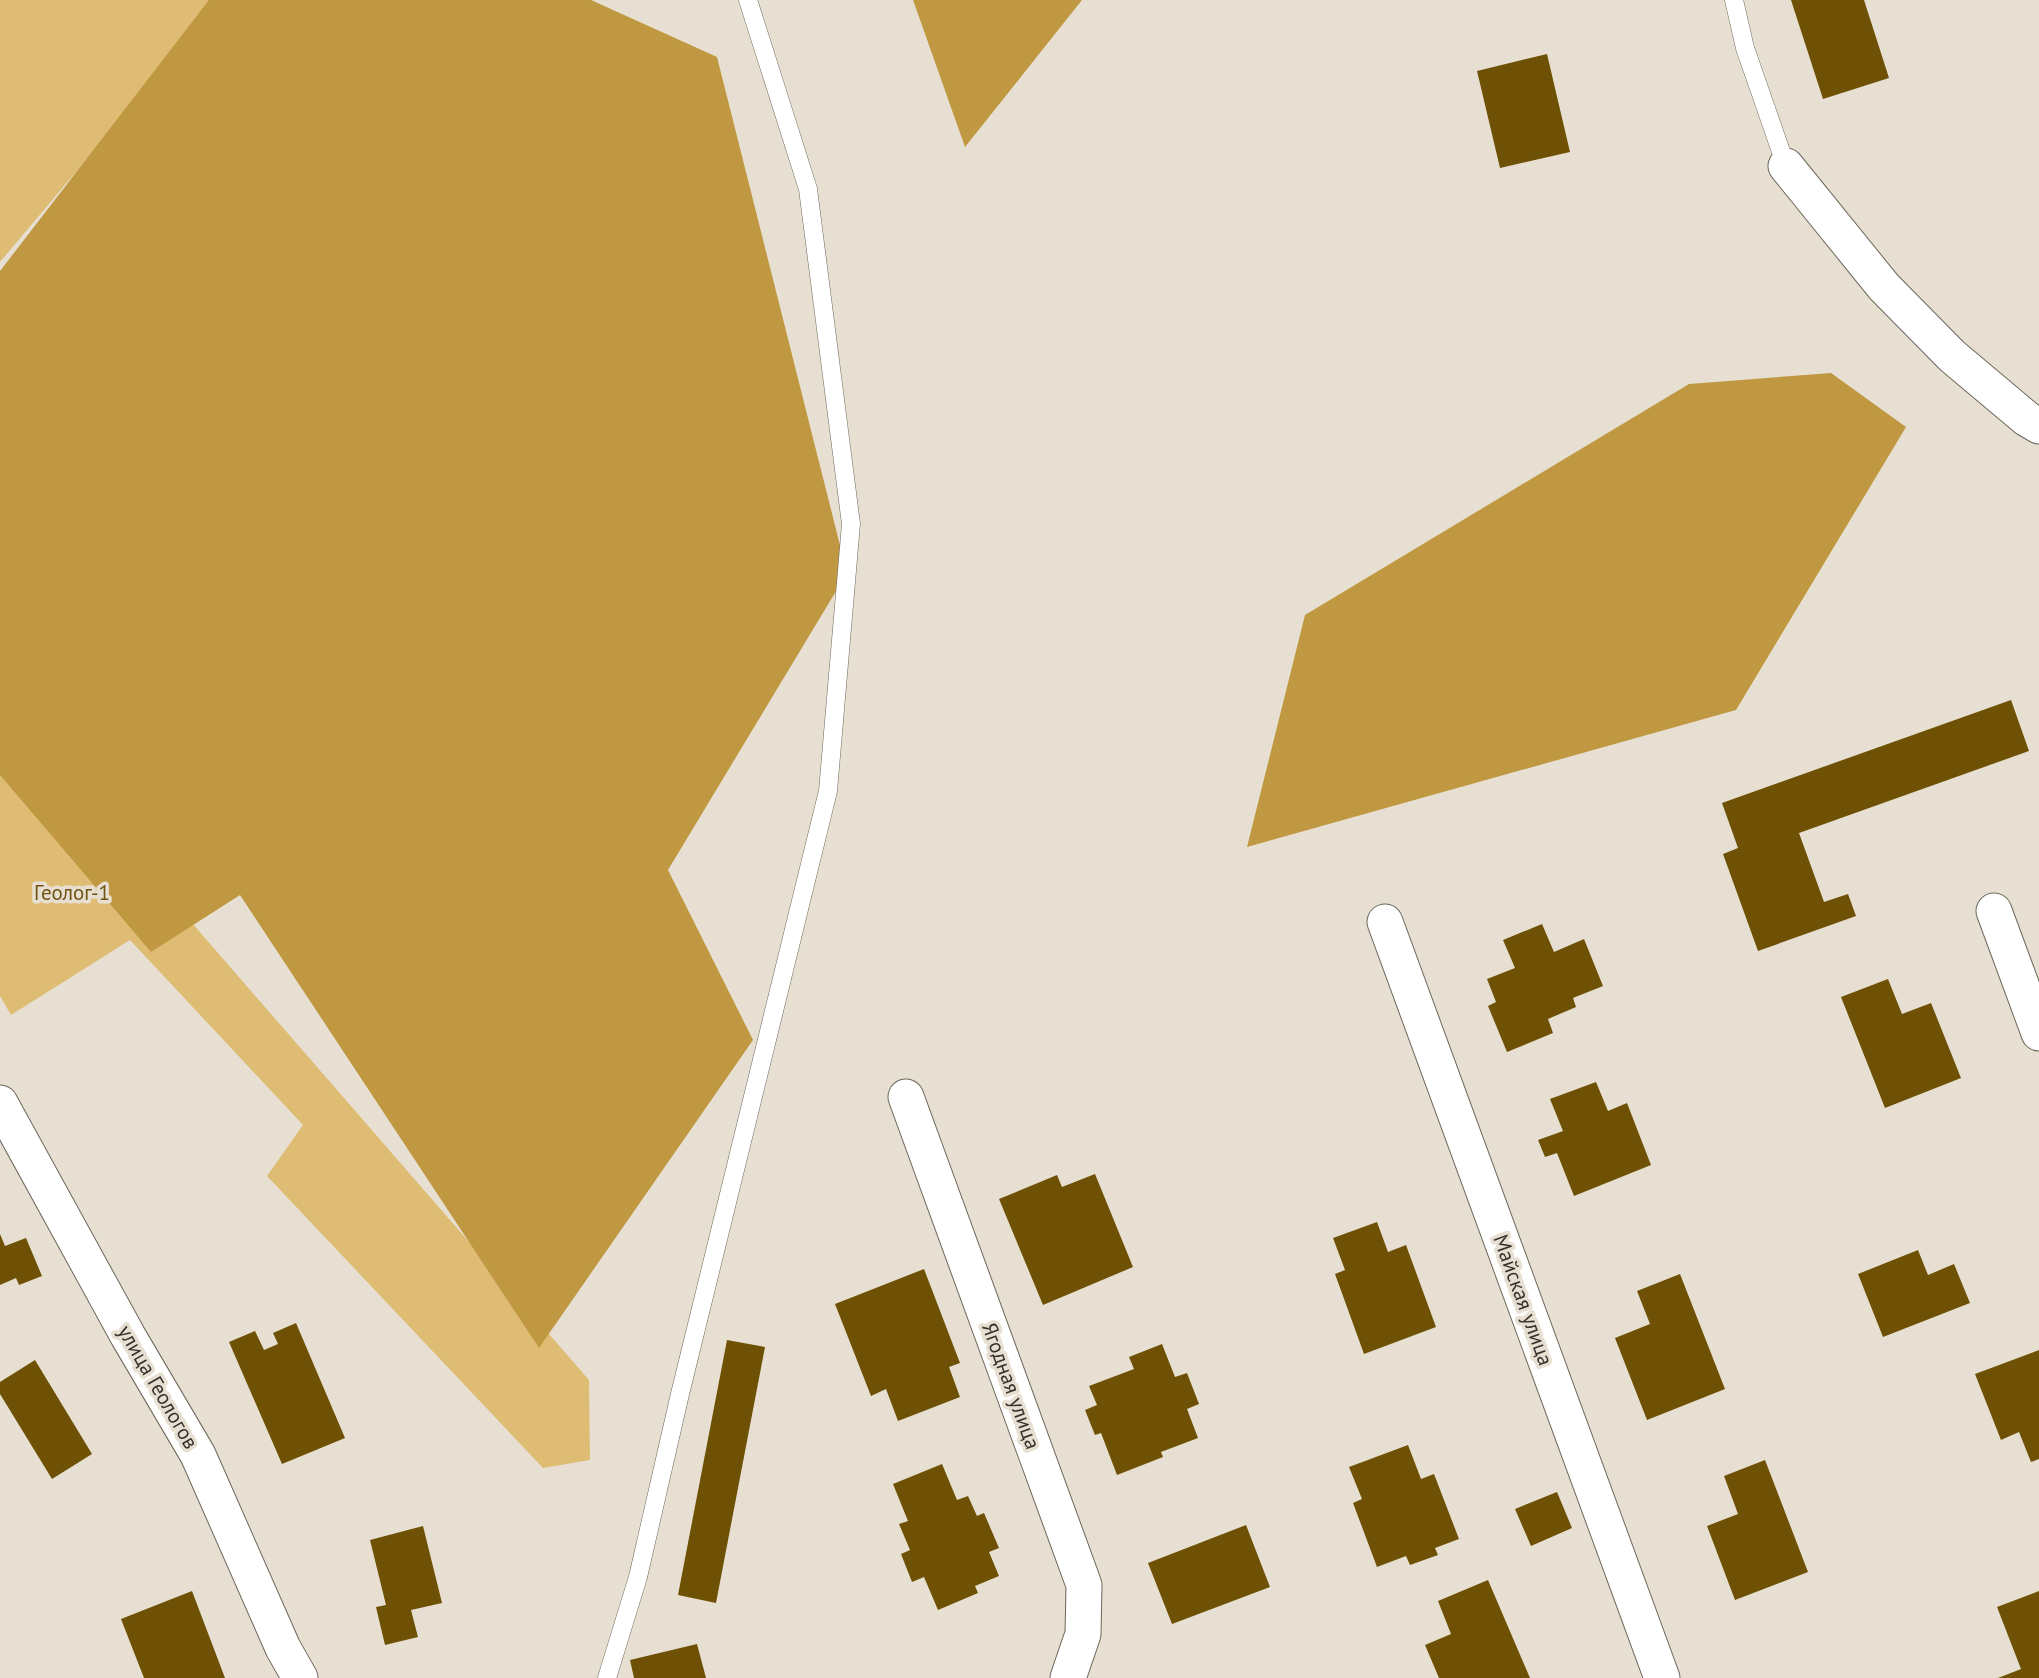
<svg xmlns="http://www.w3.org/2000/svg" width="2039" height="1678" viewBox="0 0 2039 1678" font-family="'PT Sans',sans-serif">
	<rect width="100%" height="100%" fill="#e7e0d2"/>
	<!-- green -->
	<path fill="#dfbc74" d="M0 0H221L0 262Z
		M0 702 589 1380 590 1460 543 1468 267 1176 303 1125 130 940 11 1015 0 996Z"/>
	<!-- forest -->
	<path fill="#bf9841" d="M209 0H591L717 57 847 573 668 870 753 1040 539 1348 240 895 151 952 0 775V271Z
		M913 0H1082L965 147Z
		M1831 373 1906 427 1736 710 1247 847 1305 615 1689 384Z"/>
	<!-- building -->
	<path fill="#6e5104" d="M1791 0H1864L1889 78 1823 99Z
		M1547 54 1570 152 1500 168 1477 71Z
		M2011 700 2029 751 1799 833 1824 902 1848 894 1856 916 1758 951 1723 854 1738 848 1722 803Z
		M1542 924 1554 952 1584 939 1603 986 1573 998 1576 1007 1548 1019 1553 1033 1507 1052 1488 1006 1496 1002 1487 979 1515 968 1503 940Z
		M1888 979 1902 1014 1931 1003 1961 1078 1885 1108 1841 997Z
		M1596 1082 1608 1111 1627 1103 1651 1165 1574 1196 1557 1153 1545 1157 1538 1140 1563 1131 1550 1099Z
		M1095 1174 1133 1267 1043 1305 999 1199 1057 1175 1062 1187Z
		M1377 1222 1388 1252 1406 1245 1436 1327 1364 1354 1335 1274 1345 1270 1333 1238Z
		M0 1234 5 1246 26 1238 42 1276 19 1285 16 1278 0 1285Z
		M1918 1250 1928 1275 1954 1264 1970 1303 1883 1337 1858 1274Z
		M924 1269 960 1363 949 1367 960 1397 898 1421 886 1389 871 1396 835 1304Z
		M1680 1274 1725 1389 1647 1420 1615 1338 1650 1324 1637 1291Z
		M296 1323 345 1438 282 1464 229 1342 255 1331 264 1350 278 1344 273 1333Z
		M727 1340 765 1347 716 1603 678 1595Z
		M1162 1344 1175 1377 1187 1373 1199 1404 1187 1409 1198 1438 1161 1452 1163 1457 1117 1475 1101 1433 1095 1435 1085 1410 1097 1405 1089 1386 1134 1369 1129 1357Z
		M2039 1350V1459L2031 1462 2019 1432 2001 1440 1975 1374Z
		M35 1360 92 1454 52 1479 0 1394V1382Z
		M1408 1445 1421 1479 1434 1474 1459 1539 1435 1548 1438 1555 1410 1565 1406 1556 1377 1567 1353 1503 1362 1499 1349 1467Z
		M1765 1460 1808 1572 1735 1600 1707 1526 1738 1514 1724 1476Z
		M942 1464 957 1500 968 1496 977 1516 984 1513 999 1548 989 1552 999 1576 975 1586 978 1593 938 1610 924 1577 912 1582 901 1554 910 1550 899 1524 908 1521 893 1484Z
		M1557 1492 1572 1528 1531 1546 1515 1509Z
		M1246 1525 1270 1587 1172 1624 1148 1563Z
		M423 1526 442 1603 411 1610 418 1637 385 1645 376 1607 386 1605 370 1540Z
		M1488 1580 1530 1678H1439L1425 1645 1451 1634 1438 1601Z
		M192 1591 225 1678H144L121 1619Z
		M2039 1591V1678H1998L2021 1669 1997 1607Z
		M697 1644 706 1678H634L630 1660Z"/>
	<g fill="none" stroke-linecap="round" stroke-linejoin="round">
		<defs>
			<path id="lane" d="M1734 0 1745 48 1786 166
				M607 1678 638 1577 680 1394 828 791 851 524 808 189 748 0"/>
			<path id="street" d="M1786 166 1884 287 1952 356 2027 419 2039 426
				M1994 911 2039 1033
				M1385 922 1662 1678
				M906 1097 1084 1585 1083 1634 1068 1678
				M0 1103 128 1336 198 1455 283 1648 300 1678"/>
		</defs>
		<!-- lane casing -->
		<use href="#lane" stroke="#6d675b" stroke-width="19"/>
		<!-- street casing -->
		<use href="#street" stroke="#6d675b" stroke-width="37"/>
		<!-- lane -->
		<use href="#lane" stroke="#fff" stroke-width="18"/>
		<!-- street -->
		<use href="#street" stroke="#fff" stroke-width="35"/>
	</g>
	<g text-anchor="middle" stroke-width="7" stroke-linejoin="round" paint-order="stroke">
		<!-- park labels -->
		<g font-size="21" fill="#6e5312" stroke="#e7e0d2">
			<text x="72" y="900">Геолог-1</text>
		</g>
		<!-- street labels -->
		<g font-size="21" fill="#35322d" stroke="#e7e0d2">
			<text transform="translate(1523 1300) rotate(70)" y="7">Майская улица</text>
			<text transform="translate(1011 1386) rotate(70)" y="7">Ягодная улица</text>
			<text transform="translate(158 1387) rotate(60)" y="7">улица Геологов</text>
		</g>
	</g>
</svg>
